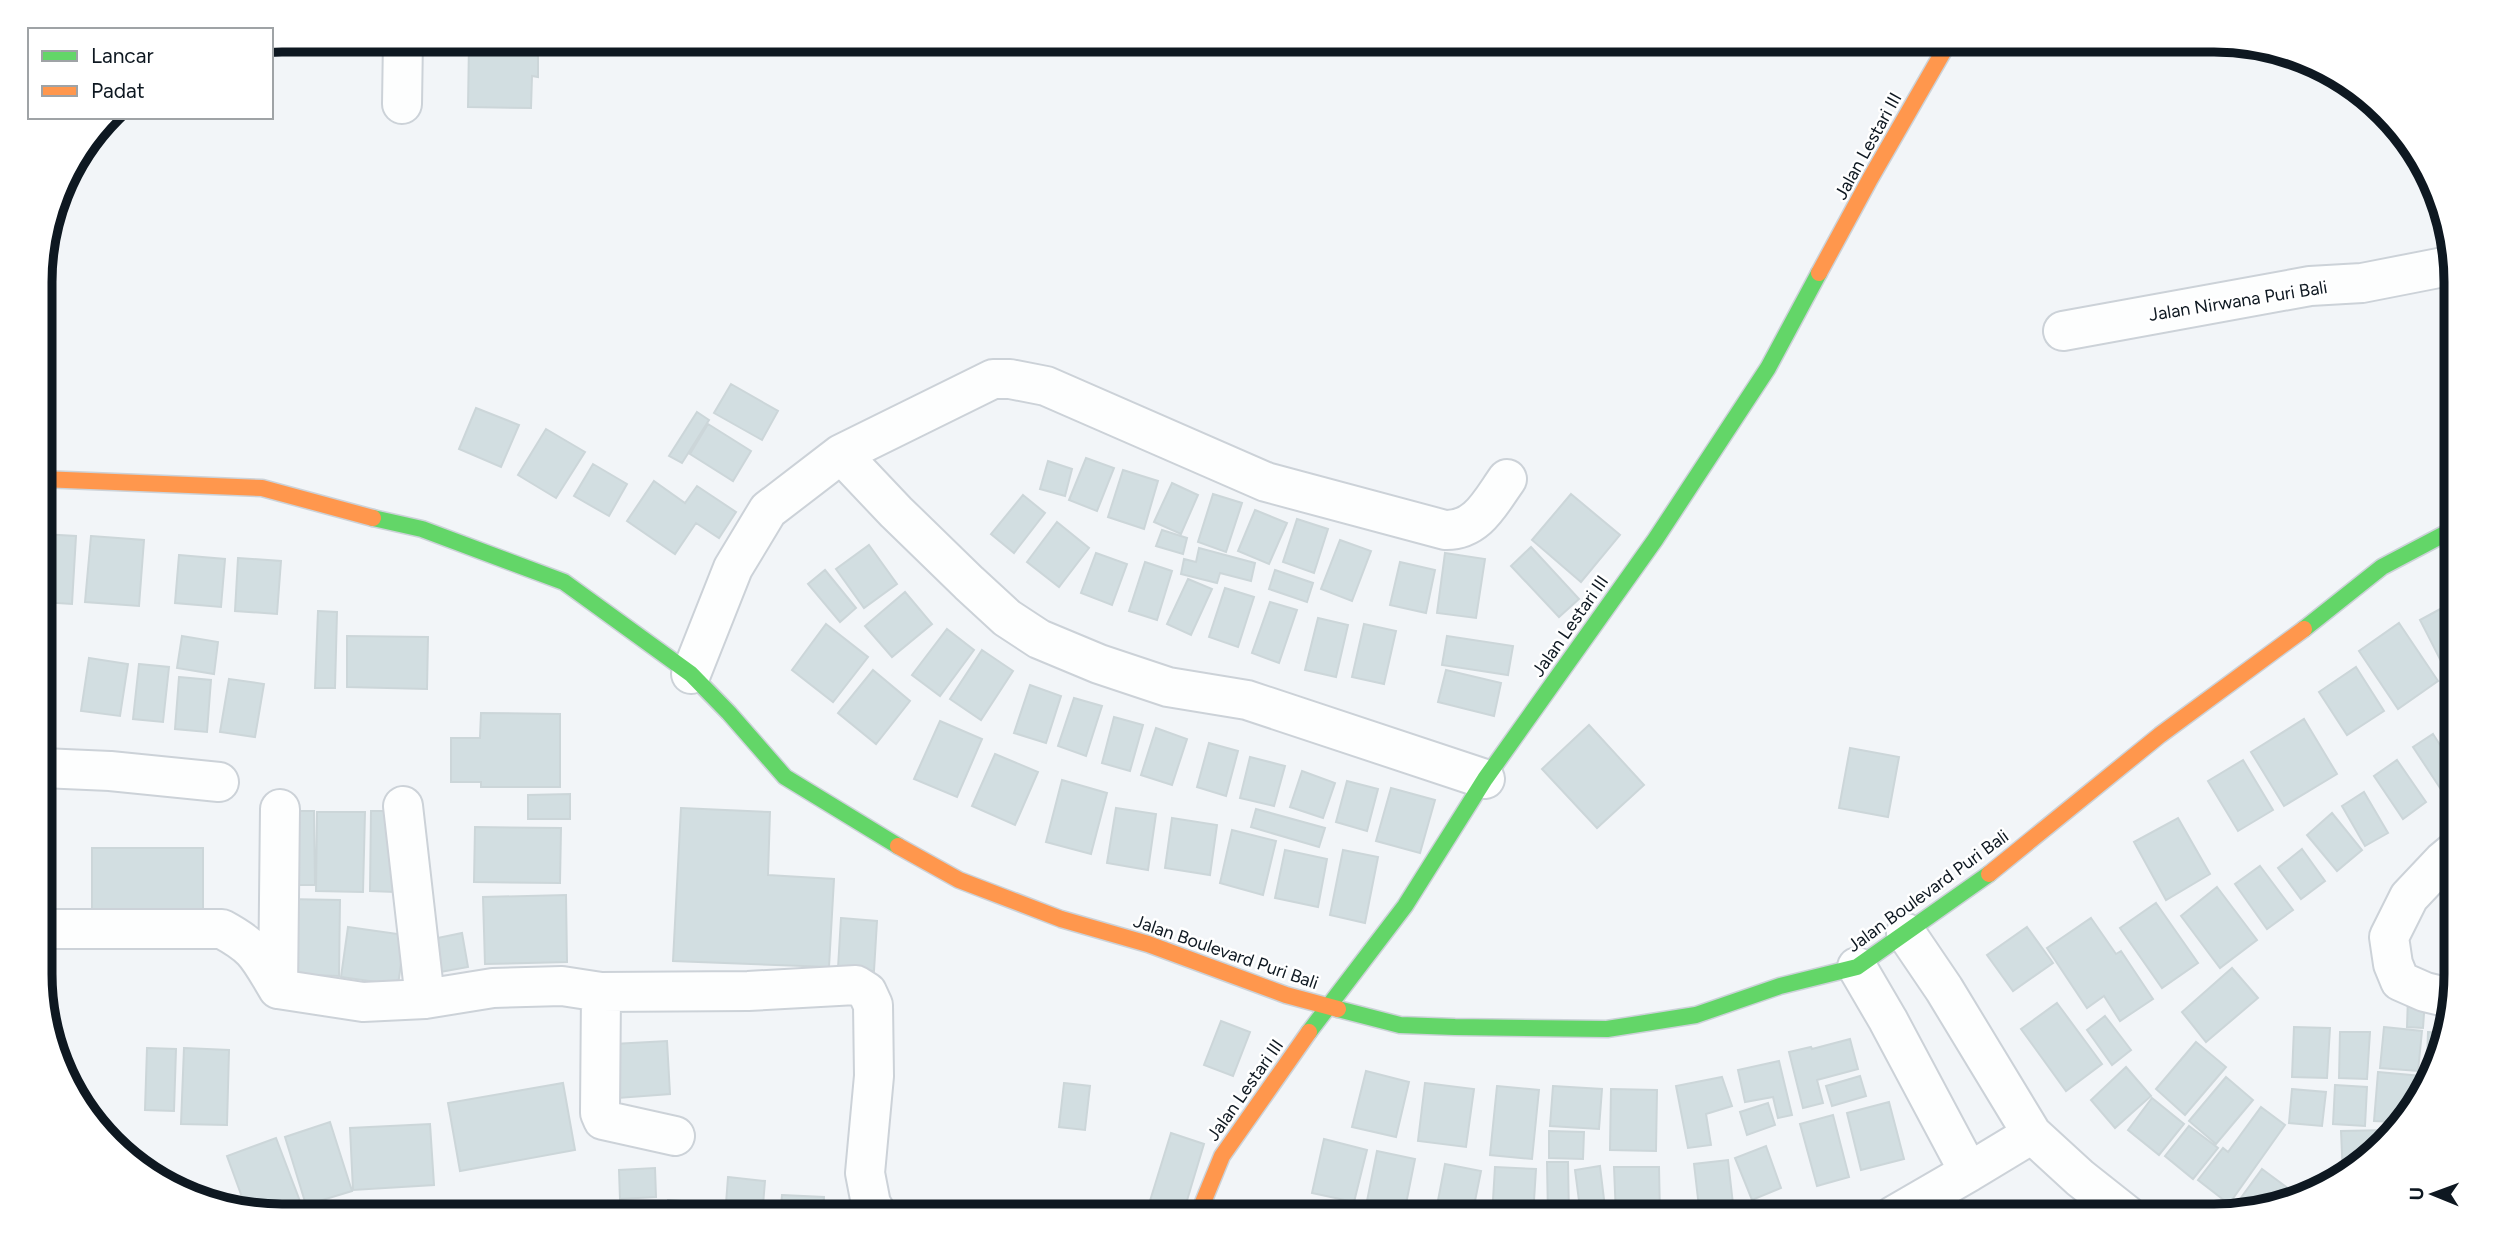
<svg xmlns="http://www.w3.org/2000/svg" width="2496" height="1257" viewBox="0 0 2496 1257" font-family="Figtree,sans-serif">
	<rect width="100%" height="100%" fill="#f2f5f8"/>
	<!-- building -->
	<path fill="#d2dee1" stroke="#ccd6d9" stroke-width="2" d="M469 42 538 45V77L532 76 531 108 468 107Z
		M731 384 778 411 762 440 714 413Z
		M476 408 519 425 501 467 459 449Z
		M697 412 709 420 682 463 669 456Z
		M708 424 751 451 733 481 690 454Z
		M546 429 585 452 556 498 518 475Z
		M1086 458 1114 468 1097 511 1069 500Z
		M1048 461 1072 469 1065 496 1040 489Z
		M593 464 627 484 609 516 574 496Z
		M1123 470 1158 481 1144 529 1108 517Z
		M654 481 685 503 697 486 736 512 719 538 696 523 675 554 627 521Z
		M1172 483 1198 495 1181 534 1154 522Z
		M1213 494 1242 503 1226 552 1198 542Z
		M1571 494 1620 535 1581 582 1532 540Z
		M1023 495 1045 513 1014 553 991 534Z
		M1255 510 1287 523 1269 564 1238 551Z
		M1297 519 1328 529 1314 573 1283 562Z
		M1057 522 1089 548 1059 587 1027 562Z
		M1162 530 1187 538 1183 554 1156 546Z
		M41 534 76 536 72 604 42 602Z
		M91 536 144 540 139 606 85 602Z
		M1340 540 1371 551 1352 601 1321 589Z
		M869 545 897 584 864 608 836 569Z
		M1531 547 1579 599 1559 617 1511 566Z
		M1199 548 1255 563 1251 581 1220 573 1217 583 1181 574 1184 559 1196 562Z
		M1096 553 1127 564 1112 605 1081 593Z
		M1445 553 1485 559 1476 618 1437 613Z
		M179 555 225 559 221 607 175 603Z
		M238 558 281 561 277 614 235 611Z
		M1145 562 1172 571 1157 620 1129 611Z
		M1400 562 1435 570 1426 613 1390 605Z
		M825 570 856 608 840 622 808 584Z
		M1275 570 1313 583 1307 602 1269 589Z
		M1188 579 1212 589 1191 635 1167 624Z
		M1225 588 1254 597 1238 647 1209 637Z
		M905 592 932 624 892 657 865 626Z
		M2455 601V664L2445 669 2420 620Z
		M1270 602 1297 610 1279 663 1252 653Z
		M318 611 337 612 335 688H315Z
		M1318 618 1348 625 1336 677 1305 670Z
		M2399 623 2438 681 2398 709 2359 651Z
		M826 624 868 657 833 702 792 670Z
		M1364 624 1396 631 1384 684 1352 677Z
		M947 629 974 650 940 696 912 675Z
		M182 636 218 642 214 674 177 668Z
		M347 636 428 637 427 689 347 687Z
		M1447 636 1513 646 1508 675 1442 665Z
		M982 650 1013 671 981 720 950 699Z
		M42 655H50L52 707H42Z
		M89 658 128 664 120 716 81 711Z
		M139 664 169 667 163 722 133 719Z
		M2356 667 2384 711 2347 735 2319 692Z
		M873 670 910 701 876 744 838 713Z
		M1446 670 1501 683 1494 716 1438 702Z
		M179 677 211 680 207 732 175 729Z
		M229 679 264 684 255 737 220 732Z
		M1030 685 1061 696 1046 743 1014 733Z
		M1074 698 1102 706 1086 756 1058 746Z
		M481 713 560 714V787H481V782H451V738H480Z
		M1114 717 1143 725 1130 771 1102 763Z
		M2304 719 2337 774 2284 806 2251 752Z
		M940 721 982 739 957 797 914 779Z
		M1589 725 1644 785 1597 828 1542 769Z
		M1156 728 1187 739 1172 785 1141 775Z
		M2433 734 2455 768V787L2444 794 2413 747Z
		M1209 743 1238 751 1226 796 1197 787Z
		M1850 748 1899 757 1888 817 1839 808Z
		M995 754 1038 772 1015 825 972 806Z
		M1250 757 1285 766 1274 806 1240 798Z
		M2243 760 2273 810 2238 831 2208 781Z
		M2397 760 2426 802 2403 819 2374 776Z
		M1302 771 1335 783 1323 818 1290 807Z
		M1062 780 1107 793 1091 854 1046 842Z
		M1347 781 1378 789 1367 831 1336 822Z
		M1391 788 1435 800 1420 853 1376 841Z
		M2364 792 2388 833 2365 846 2342 806Z
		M570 794V819H528V795Z
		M681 808 770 812 768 875 834 879 829 967 673 961Z
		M1116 808 1156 814 1148 870 1107 863Z
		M1256 809 1325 828 1319 847 1251 827Z
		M283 811H314L315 885H284Z
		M371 811H396L395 892 370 891Z
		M317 812H365L363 892 316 891Z
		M2332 813 2362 850 2337 871 2307 835Z
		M1172 818 1217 825 1210 875 1165 868Z
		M2178 818 2210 874 2166 900 2134 842Z
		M475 827 561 828 560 883 474 882Z
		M1232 830 1276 841 1263 895 1220 883Z
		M92 848H203V911L92 912Z
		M2302 849 2325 881 2301 899 2278 868Z
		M1285 850 1327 859 1318 907 1275 898Z
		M1343 850 1378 857 1365 923 1330 915Z
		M2260 866 2293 910 2267 929 2235 884Z
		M2217 887 2257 940 2220 968 2181 916Z
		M566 895 567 962 485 964 483 897Z
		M285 899 340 900 339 976 282 974Z
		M2156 903 2198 963 2162 988 2120 928Z
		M841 918 877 921 874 971 838 968Z
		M2091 918 2116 954 2121 951 2153 999 2120 1021 2104 996 2087 1008 2047 948Z
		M348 927 405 935 398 985 341 977Z
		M2027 927 2053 963 2013 991 1987 955Z
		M462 933 468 967 429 974 423 941Z
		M2232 968 2258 998 2206 1042 2182 1012Z
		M2408 997 2425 999 2423 1028 2407 1027Z
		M2057 1003 2102 1064 2066 1091 2021 1029Z
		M2105 1016 2131 1050 2112 1065 2087 1030Z
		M1221 1021 1250 1032 1233 1076 1204 1065Z
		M2294 1027 2330 1028 2327 1078 2292 1077Z
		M2384 1027 2422 1031 2418 1071 2380 1068Z
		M2340 1032H2370L2367 1079 2339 1078Z
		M2428 1032 2442 1033 2431 1081 2426 1086Z
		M1850 1039 1858 1069 1817 1080 1823 1103 1803 1108 1789 1052 1811 1047 1812 1049Z
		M667 1041 670 1094 618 1098 614 1044Z
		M2196 1042 2226 1067 2185 1115 2156 1089Z
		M147 1048 176 1049 174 1111 145 1110Z
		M184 1048 229 1050 227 1125 181 1124Z
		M1779 1061 1792 1115 1778 1118 1773 1097 1745 1102 1738 1070Z
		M2126 1067 2151 1096 2115 1128 2091 1100Z
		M1366 1071 1409 1082 1396 1137 1352 1127Z
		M2378 1072 2422 1076 2421 1092 2395 1122 2374 1121Z
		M1860 1076 1866 1096 1832 1106 1826 1086Z
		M1722 1077 1732 1106 1706 1114 1711 1145 1688 1148 1676 1086Z
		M2226 1077 2253 1100 2216 1144 2189 1121Z
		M563 1083 575 1150 460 1171 448 1103Z
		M1064 1083 1090 1086 1085 1130 1059 1127Z
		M1425 1083 1474 1089 1466 1147 1418 1141Z
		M2335 1085 2367 1087 2365 1126 2333 1124Z
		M1497 1086 1539 1090 1532 1159 1490 1155Z
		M1553 1086 1602 1089 1599 1129 1550 1126Z
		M1611 1089 1657 1090 1656 1151 1610 1150Z
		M2292 1089 2326 1092 2322 1126 2289 1123Z
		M2152 1098 2184 1124 2159 1155 2128 1130Z
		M1889 1102 1904 1159 1861 1170 1847 1113Z
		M1768 1103 1775 1125 1747 1135 1740 1112Z
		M2261 1107 2285 1125 2229 1204 2198 1180 2223 1148 2228 1152Z
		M1833 1115 1849 1177 1817 1186 1800 1124Z
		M330 1122 352 1191 306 1205 285 1137Z
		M430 1124 434 1185 353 1190 350 1128Z
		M2189 1126 2218 1148 2193 1179 2165 1156Z
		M2388 1130 2348 1176 2343 1177 2341 1131Z
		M1549 1131 1584 1132 1583 1159 1549 1158Z
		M1171 1133 1204 1144 1182 1217H1145Z
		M276 1138 301 1204 273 1214 246 1208 227 1156Z
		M1324 1139 1367 1150 1354 1202 1312 1193Z
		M1766 1146 1781 1188 1752 1200 1735 1158Z
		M1377 1151 1415 1159 1404 1214 1366 1206Z
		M1728 1160 1734 1213 1700 1216 1694 1164Z
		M1547 1162H1568L1569 1216H1548Z
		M1445 1164 1481 1171 1472 1216H1435Z
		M1600 1166 1606 1216H1581L1575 1170Z
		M1495 1167 1536 1169 1533 1216H1492Z
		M1614 1167H1659L1660 1216H1616Z
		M655 1168 656 1197 620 1199 619 1170Z
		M2262 1169 2293 1192 2291 1195 2237 1214 2232 1210Z
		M728 1177 765 1181 762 1217H725Z
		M782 1195 824 1197 823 1217H780Z
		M668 1200 720 1204 719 1217H667Z
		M356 1207 412 1211V1217H356Z"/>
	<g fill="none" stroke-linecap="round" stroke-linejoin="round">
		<defs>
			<path id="street" d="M402 104 403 40
				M2063 331 2310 286 2362 283 2454 265
				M841 454 896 512 969 583 1007 618 1039 639 1099 664 1168 687 1247 700 1485 779
				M691 674 733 568 768 510 841 454 993 379H1010L1046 386 1266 482 1445 530C1477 531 1490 503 1507 479
				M42 768 110 771 219 782
				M403 806 425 999
				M280 809 278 989 363 1002 425 999 493 988 562 986 601 992 748 991 856 985 867 992 873 1005 874 1076 865 1173 871 1204 879 1217
				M42 929H222C257 948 258 956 278 989
				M1906 933 1944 989 2032 1134 2080 1178 2128 1216
				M1857 967 1888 1020 1969 1172 1893 1216
				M601 992 600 1113 603 1120 675 1136
				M2450 998 2425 992 2400 981 2393 964 2389 937 2409 897 2443 861 2455 851
				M1969 1172 2032 1134"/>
			<path id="fast" d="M373 518 422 529 564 582 691 674 729 713 785 777 898 846
				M2304 629 2382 567 2454 529
				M1338 1009 1400 1025 1455 1027 1607 1029 1696 1015 1780 986 1857 967 1989 874
				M1309 1032 1405 906 1485 779 1655 540 1768 368 1819 273"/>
			<path id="slow" d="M1819 273 1870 179 1950 40
				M41 479 262 488 373 518
				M898 846 959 880 1061 919 1148 944 1286 995 1338 1009
				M1989 874 2160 735 2304 629
				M1197 1217 1222 1156 1309 1032"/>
		</defs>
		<!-- street casing -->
		<use href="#street" stroke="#ccd2d8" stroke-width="42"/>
		<!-- fast casing -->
		<use href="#fast" stroke="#ccd2d8" stroke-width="19"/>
		<!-- slow casing -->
		<use href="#slow" stroke="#ccd2d8" stroke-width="19"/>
		<!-- street -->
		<use href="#street" stroke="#fdfefe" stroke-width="38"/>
		<!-- fast -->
		<use href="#fast" stroke="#63d668" stroke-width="16"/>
		<!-- slow -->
		<use href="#slow" stroke="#ff974d" stroke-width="16"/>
	</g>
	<g text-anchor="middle" stroke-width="5" stroke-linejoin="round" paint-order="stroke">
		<!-- street labels -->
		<g font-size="18" fill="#0e1821" stroke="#fff">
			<text transform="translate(1868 146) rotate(-61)" y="6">Jalan Lestari III</text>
			<text transform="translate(2238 301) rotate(-9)" y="6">Jalan Nirwana Puri Bali</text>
			<text transform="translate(1570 626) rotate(-55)" y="6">Jalan Lestari III</text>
			<text transform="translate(1928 891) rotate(-36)" y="6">Jalan Boulevard Puri Bali</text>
			<text transform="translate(1226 952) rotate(19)" y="6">Jalan Boulevard Puri Bali</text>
			<text transform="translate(1245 1090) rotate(-55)" y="6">Jalan Lestari III</text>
		</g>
	</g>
	<!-- crop -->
	<path d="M0 0H2496V1257H0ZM282 52H2214A230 230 0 0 1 2444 282V974A230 230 0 0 1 2214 1204H282A230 230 0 0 1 52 974V282A230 230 0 0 1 282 52Z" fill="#fff" fill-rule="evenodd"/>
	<path fill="none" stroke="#0e1821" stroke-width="9" d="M282 52H2214A230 230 0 0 1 2444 282V974A230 230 0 0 1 2214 1204H282A230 230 0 0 1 52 974V282A230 230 0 0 1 282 52Z"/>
	<!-- legend -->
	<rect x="28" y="28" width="245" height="91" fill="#ffffff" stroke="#9fa3a6" stroke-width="2"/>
	<rect x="42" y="51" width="35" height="10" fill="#63d668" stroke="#9fa3a6" stroke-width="2"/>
	<text x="91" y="63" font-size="21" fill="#0e1821">Lancar</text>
	<rect x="42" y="86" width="35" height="10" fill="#ff974d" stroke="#9fa3a6" stroke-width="2"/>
	<text x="91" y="98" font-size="21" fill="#0e1821">Padat</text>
	<!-- north arrow -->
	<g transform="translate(2433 1194) rotate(271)" stroke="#ffffff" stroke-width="5" paint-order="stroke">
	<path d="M0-5L12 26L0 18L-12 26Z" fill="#0e1821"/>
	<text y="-10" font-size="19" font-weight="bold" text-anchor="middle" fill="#0e1821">U</text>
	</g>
</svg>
